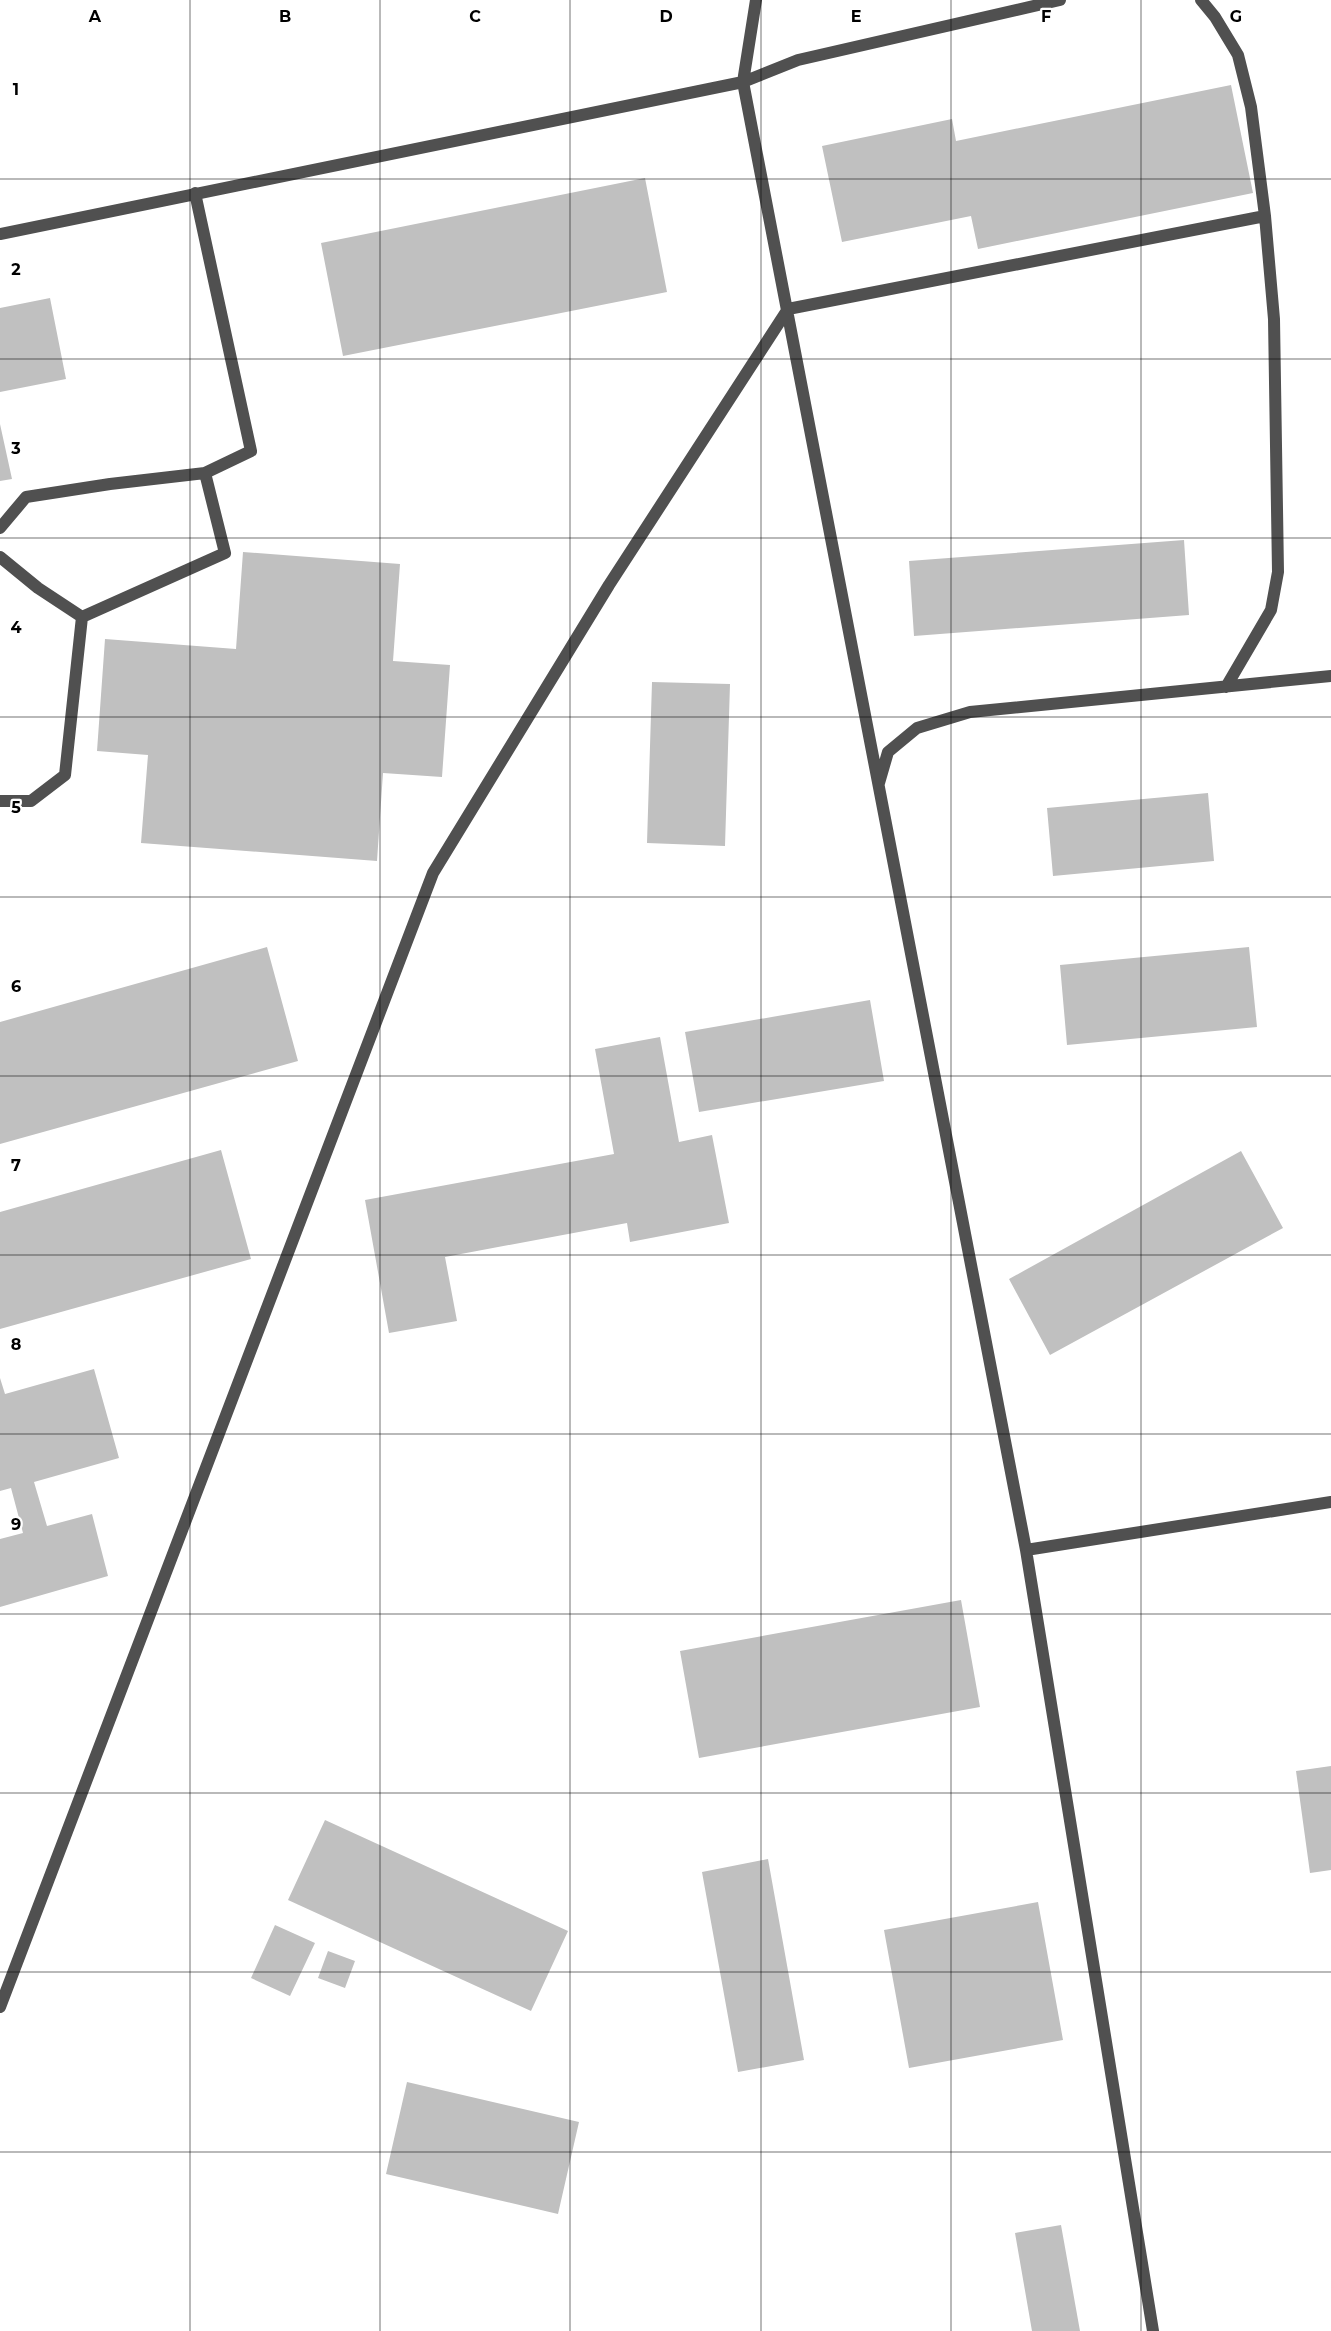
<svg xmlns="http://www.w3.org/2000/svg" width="1331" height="2331" viewBox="0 0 1331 2331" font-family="Montserrat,sans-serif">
	<rect width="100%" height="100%" fill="#fff"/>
	<!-- building -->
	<path fill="#c0c0c0" d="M1231 85 1253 193 978 249 971 216 842 242 822 146 952 119 956 141Z
		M645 178 667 292 343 356 321 243Z
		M50 298 66 379 0 392V308Z
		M0 424 12 479 0 481Z
		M1184 540 1189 615 914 636 909 561Z
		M243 552 400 564 393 661 450 665 442 777 383 773 377 861 141 843 148 755 97 751 105 639 236 649Z
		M652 682 730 684 725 846 647 843Z
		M1208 793 1214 861 1053 876 1047 808Z
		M267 947 298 1061 0 1144V1022Z
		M1249 947 1257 1027 1067 1045 1060 965Z
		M870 1000 884 1081 699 1112 685 1032Z
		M660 1037 679 1142 712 1135 729 1223 630 1242 627 1223 445 1257 457 1321 389 1333 365 1200 614 1154 595 1049Z
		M221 1150 251 1259 0 1329V1212Z
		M1241 1151 1283 1228 1050 1355 1009 1279Z
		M94 1369 119 1458 34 1482 47 1526 92 1514 108 1576 0 1607V1539L23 1533 11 1488 0 1491V1378L5 1394Z
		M961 1600 980 1707 699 1758 680 1651Z
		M1331 1766V1870L1310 1873 1296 1771Z
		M325 1820 568 1931 531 2011 288 1900Z
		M768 1859 804 2060 738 2072 702 1872Z
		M1038 1902 1063 2040 909 2068 884 1930Z
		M275 1925 315 1943 290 1996 251 1978Z
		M328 1951 355 1961 345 1988 318 1978Z
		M407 2082 579 2122 558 2214 386 2174Z
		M1061 2225 1080 2331H1032L1015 2233Z"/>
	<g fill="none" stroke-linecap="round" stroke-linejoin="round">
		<!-- minor -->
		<path stroke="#505050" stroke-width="12" d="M756 0 743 82 1026 1550 1153 2331
			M1201 0 1215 17 1238 55 1251 107 1265 216
			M195 193 251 451 205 473
			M0 234 743 82 798 60 1060 0
			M0 528 26 497 110 484 205 473 225 553 82 617
			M0 557 38 588 82 617
			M879 783 888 752 917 728 970 712 1331 676
			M0 801H31L65 775 82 617
			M1026 1550 1331 1502
			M0 2007 433 873 609 585 788 309 1265 216 1274 319 1278 572 1271 610 1226 687"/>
	</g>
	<!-- grid -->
	<path fill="none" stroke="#000" stroke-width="1" stroke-opacity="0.55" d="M190 0V2331M380 0V2331M570 0V2331M761 0V2331M951 0V2331M1141 0V2331M0 179H1331M0 359H1331M0 538H1331M0 717H1331M0 897H1331M0 1076H1331M0 1255H1331M0 1434H1331M0 1614H1331M0 1793H1331M0 1972H1331M0 2152H1331"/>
	<g font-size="16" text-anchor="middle" font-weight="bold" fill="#000" stroke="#fff" stroke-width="4.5" stroke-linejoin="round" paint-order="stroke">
		<text x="95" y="22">A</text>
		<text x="285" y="22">B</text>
		<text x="475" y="22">C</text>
		<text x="666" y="22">D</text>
		<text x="856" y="22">E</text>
		<text x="1046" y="22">F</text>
		<text x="1236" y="22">G</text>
		<text x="16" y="95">1</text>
		<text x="16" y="275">2</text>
		<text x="16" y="454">3</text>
		<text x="16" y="633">4</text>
		<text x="16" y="813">5</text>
		<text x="16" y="992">6</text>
		<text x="16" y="1171">7</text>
		<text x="16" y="1350">8</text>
		<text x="16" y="1530">9</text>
	</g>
</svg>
